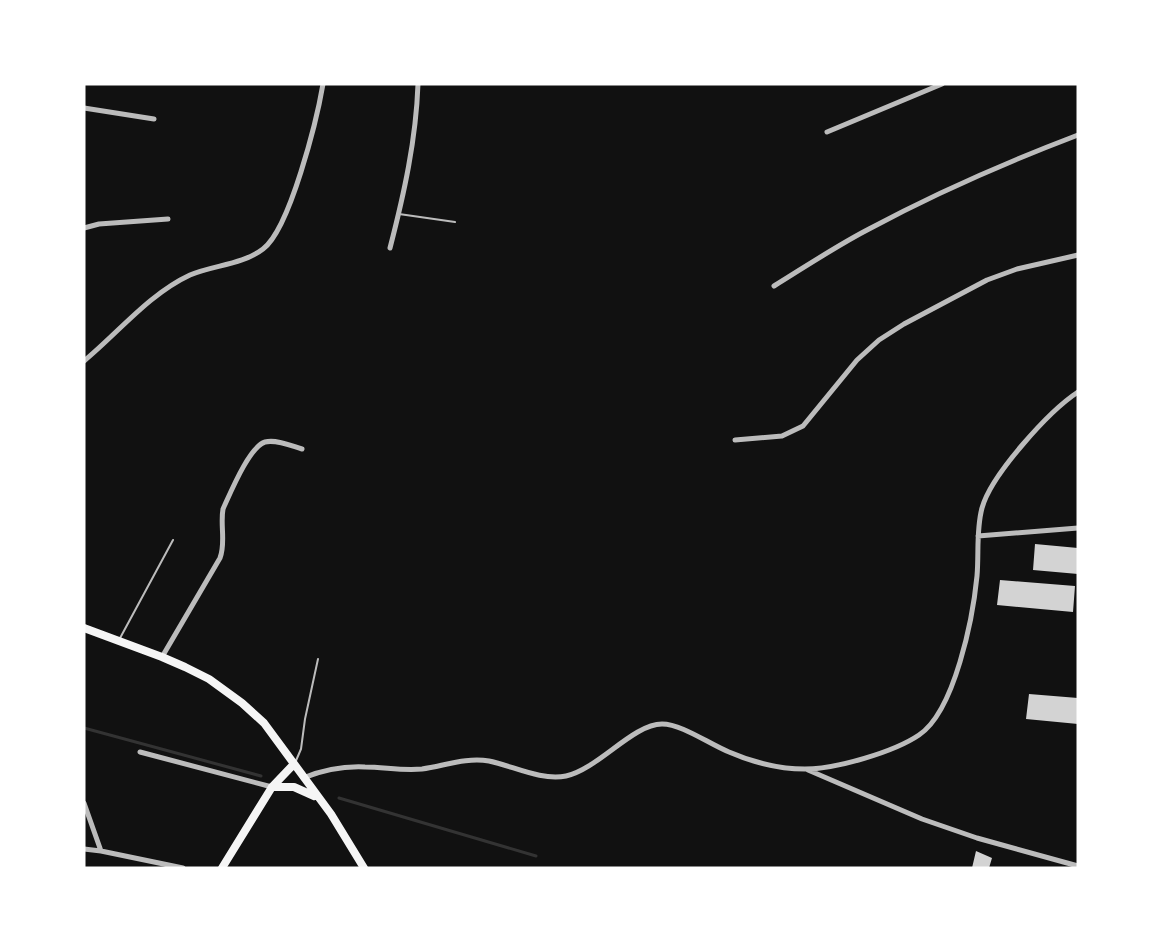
<svg xmlns="http://www.w3.org/2000/svg" width="1162" height="952" viewBox="0 0 1162 952" font-family="Karla,sans-serif">
	<rect width="100%" height="100%" fill="#111"/>
	<g fill="none" stroke-linecap="round" stroke-linejoin="round">
		<!-- stream -->
		<path stroke="#333" stroke-width="3" d="M84 728 261 776
			M339 798 536 856"/>
	</g>
	<!-- building -->
	<path fill="#d3d3d3" d="M1035 544 1078 548V574L1033 570Z
		M1000 580 1075 586 1073 612 997 605Z
		M1029 694 1078 698V724L1026 719Z
		M976 851 992 858 989 868H972Z"/>
	<g fill="none" stroke-linecap="round" stroke-linejoin="round">
		<!-- service -->
		<path stroke="#bcbcbc" stroke-width="2" d="M399 214 455 222
			M119 640 173 540
			M295 763 301 749 305 719 318 659"/>
		<!-- minor -->
		<path stroke="#bcbcbc" stroke-width="5" d="M84 108 154 119
			M827 132 942 84
			M84 228 99 224 168 219
			M390 248C404 194 416 140 418 84
			M774 286C805 267 836 246 869 229 936 193 1007 162 1078 135
			M84 361C118 333 149 294 190 275 213 265 242 265 263 249 290 229 317 119 323 84
			M735 440 782 436 803 426 857 360 879 340 904 324 987 280 1017 269 1078 255
			M978 536 1078 528
			M162 657 220 558C226 543 220 525 223 509 230 494 249 447 265 442 276 439 292 446 302 449
			M140 752 272 787
			M808 770 922 819 977 838 1078 866
			M303 778C323 770 344 766 365 767 384 767 402 771 422 769 444 766 466 757 489 761 513 766 541 781 566 776 598 769 633 724 662 724 682 724 709 744 729 752 752 762 780 769 805 769 836 769 894 752 919 735 955 711 973 617 977 576 979 553 976 530 982 508 991 475 1049 411 1078 392
			M84 803 101 851
			M84 849 101 851 183 868"/>
		<!-- secondary -->
		<path stroke="#f5f5f5" stroke-width="8" d="M84 628 162 657 185 667 209 679 242 703 264 723 331 814 364 868
			M272 787H294L314 796
			M222 868 272 787 293 765"/>
	</g>
	<!-- border -->
	<rect width="1162" height="952" fill="none" stroke="#ffffff" stroke-width="171"/>
</svg>
